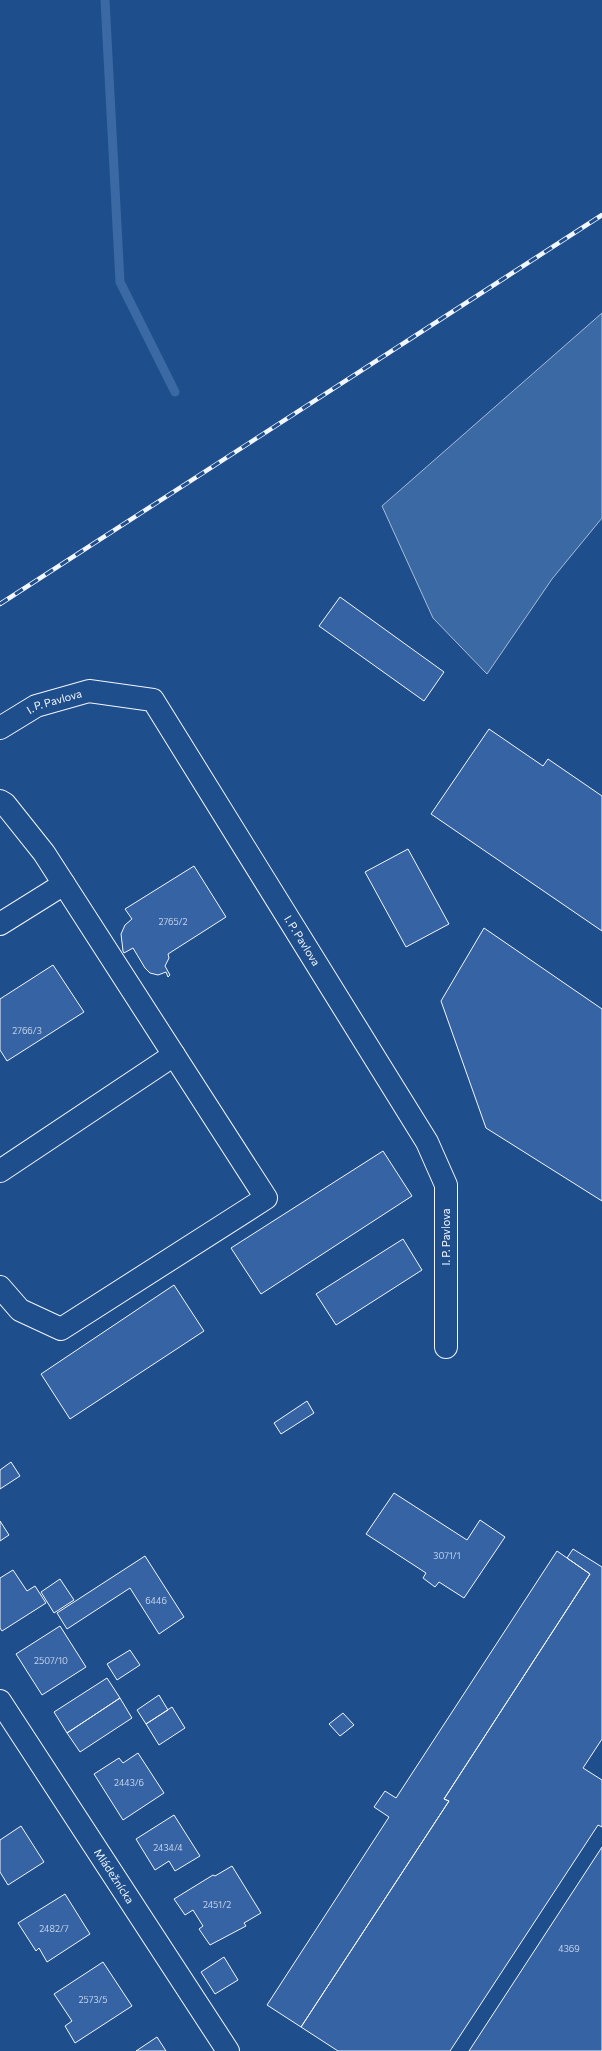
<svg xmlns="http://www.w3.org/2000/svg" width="602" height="2051" viewBox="0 0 602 2051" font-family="Commissioner,sans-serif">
	<rect width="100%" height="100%" fill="#1f4e8c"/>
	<!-- water -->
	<path fill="#3b69a3" stroke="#a8bbd7" d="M602 313V518L552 579 487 674 433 618 382 506Z"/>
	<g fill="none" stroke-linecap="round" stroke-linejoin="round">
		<!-- stream -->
		<path stroke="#3b69a3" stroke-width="9" d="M105 0 120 282 175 392"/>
	</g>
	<!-- building -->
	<path fill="#3563a3" stroke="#f2f6ff" d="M340 597 444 672 424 701 319 626Z
		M489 729 543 766 548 759 602 796V931L431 814Z
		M408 849 449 924 406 947 365 872Z
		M194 866 226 917 168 954 169 958 165 966 170 975 168 977 166 972 158 975 150 973 145 968 133 948 124 953 123 951 121 934 125 925 132 919 125 909Z
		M484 928 602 1009V1201L486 1128 441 1001Z
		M53 965 84 1012 7 1061 0 1050V999Z
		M383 1151 412 1196 261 1294 231 1248Z
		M403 1239 422 1270 336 1325 316 1294Z
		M174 1285 204 1331 70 1419 41 1374Z
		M307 1401 314 1413 281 1434 274 1423Z
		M11 1462 20 1476 0 1489V1470Z
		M394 1493 467 1540 480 1520 505 1537 464 1598 439 1582 435 1587 423 1578 426 1573 366 1534Z
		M0 1521 9 1535 0 1541Z
		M573 1549 602 1567V1739L583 1768 602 1780V1827L598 1825 450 2051H338L301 2027 449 1801 444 1799 590 1574 567 1558Z
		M557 1551 590 1574 444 1799 449 1801 301 2027 267 2005 389 1817 374 1807 385 1791 396 1798Z
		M145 1556 184 1617 159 1634 130 1588 67 1629 57 1613Z
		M13 1570 27 1591 35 1586 46 1603 2 1631 0 1628V1578Z
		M60 1579 74 1600 54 1613 41 1592Z
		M60 1626 86 1667 42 1695 16 1654Z
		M130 1650 140 1665 117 1680 107 1664Z
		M107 1678 120 1698 67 1733 54 1712Z
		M159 1695 168 1710 146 1724 137 1710Z
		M120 1698 132 1718 80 1752 67 1733Z
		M172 1707 185 1728 159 1745 146 1724Z
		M343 1713 354 1725 340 1736 329 1724Z
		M138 1753 164 1793 123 1820 94 1774 119 1758 123 1763Z
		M174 1815 200 1856 175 1871 169 1861 155 1870 136 1839Z
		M21 1826 44 1862 8 1885 0 1872V1840Z
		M602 1847V2051H469Z
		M232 1866 261 1913 244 1923 246 1926 210 1945 199 1929 203 1926 193 1910 185 1915 174 1899 213 1875 215 1876Z
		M65 1894 90 1934 47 1962 39 1948 36 1951 18 1923Z
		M224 1957 238 1980 215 1994 201 1972Z
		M103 1962 132 2006 75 2043 65 2026 72 2021 54 1994Z
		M157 2037 166 2051H136Z"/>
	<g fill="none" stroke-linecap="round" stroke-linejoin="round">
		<defs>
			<g id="minor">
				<path id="s1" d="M0 728 36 706 89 691 153 700 427 1142 446 1185V1347"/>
				<path d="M0 801 5 804 44 853 266 1198 61 1329 20 1310 0 1287"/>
				<path d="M0 924 64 884"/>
				<path d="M0 1171 174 1055"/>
				<path id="s2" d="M0 1701 228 2051"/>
			</g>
		</defs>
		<!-- minor casing -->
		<use href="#minor" stroke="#f2f6ff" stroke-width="24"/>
		<!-- minor -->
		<use href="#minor" stroke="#1f4e8c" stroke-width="22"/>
		<defs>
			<path id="rail" d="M0 604 602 215"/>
		</defs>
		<!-- rail casing -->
		<use href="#rail" stroke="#f2f6ff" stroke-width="4.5"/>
		<!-- rail -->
		<use href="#rail" stroke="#1f4e8c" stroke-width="3" stroke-dasharray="9" stroke-linecap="butt"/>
	</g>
	<g text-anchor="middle" stroke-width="3" stroke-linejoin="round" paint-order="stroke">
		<!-- number labels -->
		<g font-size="9" fill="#c3d1e8">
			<text x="173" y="925">2765/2</text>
			<text x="27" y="1034">2766/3</text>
			<text x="447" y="1559">3071/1</text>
			<text x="156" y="1604">6446</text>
			<text x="51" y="1664">2507/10</text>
			<text x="129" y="1786">2443/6</text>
			<text x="168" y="1851">2434/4</text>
			<text x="217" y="1908">2451/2</text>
			<text x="54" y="1932">2482/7</text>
			<text x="569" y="1952">4369</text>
			<text x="93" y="2003">2573/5</text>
		</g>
		<!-- street labels -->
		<g font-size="11" fill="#f2f6ff" stroke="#1f4e8c">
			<text dy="4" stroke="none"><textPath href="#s1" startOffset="61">I. P. Pavlova</textPath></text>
			<text dy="4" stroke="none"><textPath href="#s1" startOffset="445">I. P. Pavlova</textPath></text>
			<text transform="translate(446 1237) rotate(-90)" y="4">I. P. Pavlova</text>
			<text dy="4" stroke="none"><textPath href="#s2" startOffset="209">Mládežnícka</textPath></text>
		</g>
	</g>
</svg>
